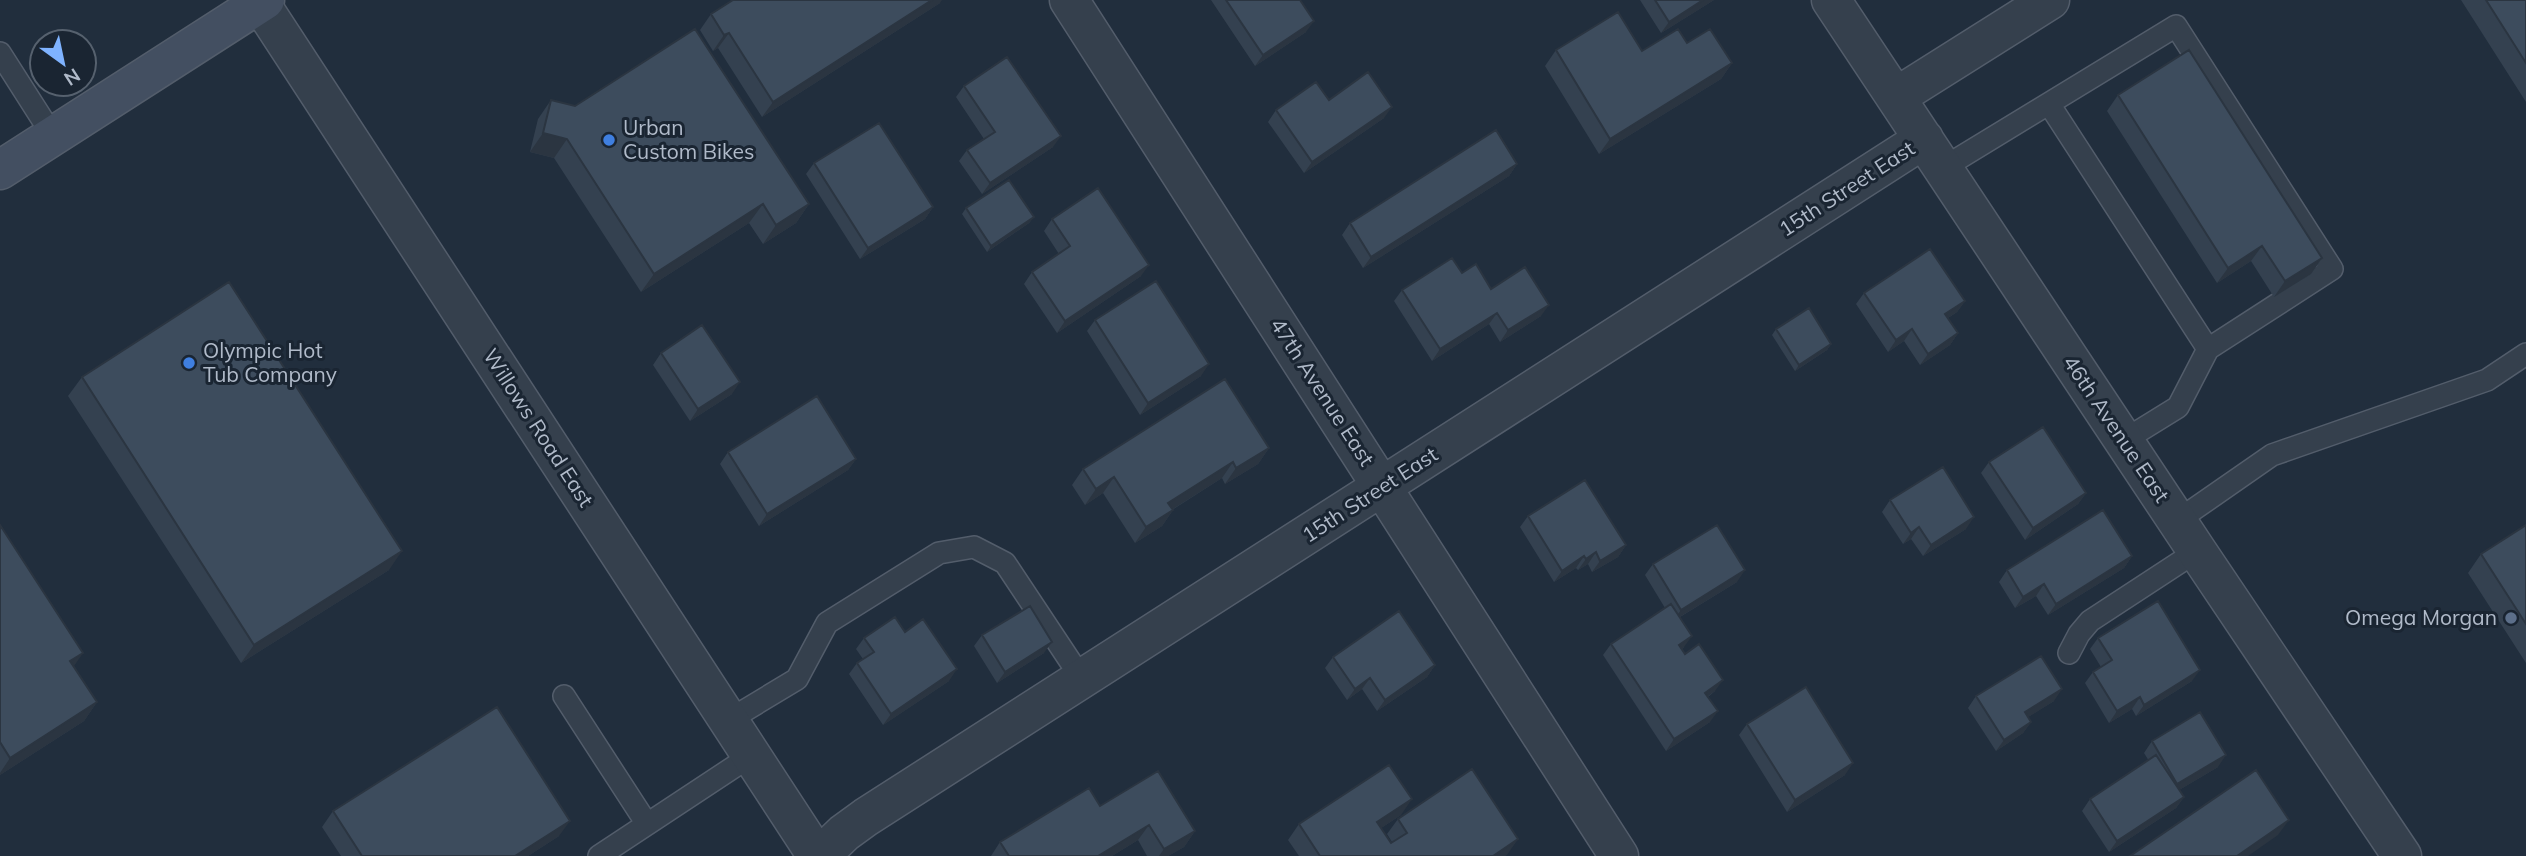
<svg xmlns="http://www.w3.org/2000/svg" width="2526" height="856" viewBox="0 0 2526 856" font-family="Mulish,sans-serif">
	<rect width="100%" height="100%" fill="#212e3d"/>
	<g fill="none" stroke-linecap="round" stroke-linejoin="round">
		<defs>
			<path id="lane" d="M0 53 53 136
				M1943 168 2176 26 2332 269 2208 349 2049 104
				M2123 441 2178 407 2208 349
				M2177 521 2272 455 2487 380 2526 354
				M2069 653 2079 634 2090 621 2197 551
				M564 696 647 824
				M729 720 797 679 827 623 939 553 974 547 1005 563 1082 679
				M599 856 752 755"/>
			<path id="street" d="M258 0 817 856
				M1069 0 1619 856
				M1831 0 2197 551 2402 856
				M1896 97 2050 0
				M820 856 844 833 866 817 1924 139"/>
			<path id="secondary" d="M0 170 265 0"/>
		</defs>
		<!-- lane casing -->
		<use href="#lane" stroke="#535d6b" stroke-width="24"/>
		<!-- street casing -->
		<use href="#street" stroke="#535d6b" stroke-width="41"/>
		<!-- secondary casing -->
		<use href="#secondary" stroke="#535d6b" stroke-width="41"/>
		<!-- lane -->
		<use href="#lane" stroke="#35404d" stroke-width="21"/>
		<!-- street -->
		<use href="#street" stroke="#35404d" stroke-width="38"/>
		<!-- secondary -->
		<use href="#secondary" stroke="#434f61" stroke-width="38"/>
	</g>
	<!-- wall -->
	<path fill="#344150" d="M1211 0H1300L1306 32 1255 66Z
		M1640 0H1714L1661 33Z
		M2461 0H2526V102Z
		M940 3 762 117 718 48 713 51 700 30 711 14Z
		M1687 43 1732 63 1721 79 1599 154 1545 66 1556 50 1642 51Z
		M964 86 1053 147 982 194 959 161 967 150 984 139 956 97Z
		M2118 95 2322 258 2311 274 2274 297 2251 261 2217 283 2107 111Z
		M551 100 809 204 796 223 763 244 749 223 641 292 554 158 530 152 538 119Z
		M1329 100 1384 118 1304 173 1268 122 1276 110Z
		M814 163 933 207 925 219 860 259 806 174Z
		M1517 164 1509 176 1363 268 1342 235 1350 223Z
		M966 208 1034 217 1029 223 987 252 962 214Z
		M1052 219 1141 276 1057 333 1024 284 1032 272 1059 254 1044 231Z
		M1462 273 1541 316 1500 342 1489 324 1432 361 1394 301 1402 290Z
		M1864 293 1965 301 1957 312 1948 318 1958 333 1950 345 1920 365 1904 341 1888 352 1856 304Z
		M1095 320 1201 376 1140 415 1087 331Z
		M1776 329 1831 344 1827 350 1795 371 1772 335Z
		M661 353 732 394 690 421 653 365Z
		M82 377 389 570 241 663 68 396Z
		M1269 448 1258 464 1225 484 1222 478 1172 510H1173L1162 526 1135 543 1103 493 1085 505 1072 485 1083 469Z
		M728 452 856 459 848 470 759 526 720 464Z
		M1989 462 2086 493 2078 504 2025 540 1981 473Z
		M1890 500 1966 529 1923 556 1911 539 1903 544 1882 512Z
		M1528 516 1626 545 1618 557 1592 572 1588 564 1578 570 1576 568 1554 582 1520 527Z
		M0 525 74 666 97 702 84 721 0 775Z
		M2526 525V663L2468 573 2481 554Z
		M2132 556 2124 568 2048 615 2036 596 2015 608 1999 582 2007 570Z
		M1653 564 1737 582 1680 617 1684 647 1682 649 1715 691 1708 697 1710 722 1666 751 1603 655 1611 644 1665 608 1645 575Z
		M905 632 949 681 883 725 849 674 857 663 863 659 856 649 864 638Z
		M982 635 1044 653 997 683 974 646Z
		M2098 638 2192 681 2136 716 2132 709 2109 723 2085 683 2093 672 2101 667 2090 649Z
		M1333 657 1435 665 1427 677 1377 711 1362 689 1347 700 1325 668Z
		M1976 696 2054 701 2028 717 2031 722 2023 733 1996 751 1968 708Z
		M1747 724 1845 775 1787 812 1739 735Z
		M2152 741 2218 767 2179 790 2184 797 2176 808 2109 852 2082 811 2090 799 2149 761 2144 753Z
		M1100 806 1195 831 1184 847 1168 856H1147L1138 840 1112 856H991L1000 842Z
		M333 811 559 836 528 856H341L322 827Z
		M1401 815 1381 828 1391 843 1392 842 1387 834 1398 819 1518 839 1505 856H1299L1288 840 1299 824Z"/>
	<!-- shaded-wall -->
	<path fill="#2b3541" d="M932 0H942L940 3 762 117 773 102Z
		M1703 0H1714L1661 33 1669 22Z
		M1314 21 1306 32 1255 66 1263 55Z
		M729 33 718 48 713 51 724 35Z
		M1732 63 1721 79 1599 154 1610 139Z
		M1392 107 1384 118 1304 173 1312 162Z
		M543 133 567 139 554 158 530 152Z
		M1061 136 1053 147 982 194 990 183Z
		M1517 164 1509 176 1363 268 1371 257Z
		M763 204 749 223 641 292 654 274Z
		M809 204 796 223 763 244 776 225Z
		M933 207 925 219 860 259 868 248Z
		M1034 217 1029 223 987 252 991 246Z
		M2262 246 2251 261 2217 283 2228 268Z
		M2322 258 2311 274 2274 297 2285 281Z
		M1149 265 1141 276 1057 333 1065 321Z
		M1965 301 1957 312 1937 325 1945 314Z
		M1549 305 1541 316 1500 342 1508 330Z
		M1497 313 1489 324 1432 361 1440 349Z
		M1912 329 1904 341 1888 352 1896 340Z
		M1958 333 1950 345 1920 365 1928 354Z
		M1831 344 1827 350 1795 371 1799 365Z
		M1209 364 1201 376 1140 415 1148 403Z
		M740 382 732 394 690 421 698 409Z
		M1269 448 1258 464 1225 484 1236 468Z
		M856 459 848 470 759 526 767 514Z
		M1233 462 1222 478 1157 519 1168 503Z
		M1114 477 1103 493 1085 505 1096 489Z
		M2086 493 2078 504 2025 540 2033 528Z
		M1173 510 1162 526 1135 543 1146 527Z
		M1974 517 1966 529 1923 556 1931 545Z
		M1919 527 1911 539 1903 544 1911 533Z
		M1626 545 1618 557 1592 572 1600 561Z
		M402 551 389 570 241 663 254 645Z
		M1596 552 1588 564 1578 570 1586 559Z
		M1584 556 1576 568 1554 582 1562 571Z
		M2132 556 2124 568 2048 615 2056 604Z
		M1745 570 1737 582 1673 621 1681 610Z
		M2044 584 2036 596 2015 608 2023 597Z
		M1692 636 1684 647 1671 656 1679 645Z
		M1052 642 1044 653 997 683 1005 672Z
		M83 653 70 672V661Z
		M1435 665 1427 677 1377 711 1385 700Z
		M957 669 949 681 883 725 891 714Z
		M2200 670 2192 681 2136 716 2144 705Z
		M1370 678 1362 689 1347 700 1355 689Z
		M1723 680 1715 691 1697 704 1705 693Z
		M2062 689 2054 701 2017 724 2025 712Z
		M2140 697 2132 709 2109 723 2117 711Z
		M97 702 84 721 0 775V773L10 758Z
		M1718 711 1710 722 1666 751 1674 739Z
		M2031 722 2023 733 1996 751 2004 740Z
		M2226 755 2218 767 2169 796 2177 784Z
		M1853 763 1845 775 1787 812 1795 800Z
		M2184 797 2176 808 2109 852 2117 841Z
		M1412 799 1401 815 1366 838 1377 822Z
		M2289 820 2278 835 2248 856H2237Z
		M570 821 559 836 528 856H515Z
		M1149 825 1138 840 1112 856H1098Z
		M1195 831 1184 847 1168 856H1159L1164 849Z
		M1518 839 1507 855 1505 856H1493Z"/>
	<!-- building -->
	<path fill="#3d4c5d" stroke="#2b3541" stroke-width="2" d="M733 0H932L773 102 729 33 724 35 711 14Z
		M1226 0H1300L1314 21 1263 55Z
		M1655 0H1703L1669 22Z
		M2486 0H2526V63Z
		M1618 12 1642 51 1678 29 1687 43 1710 29 1732 63 1610 139 1556 50Z
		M695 29 809 204 776 225 763 204 654 274 567 139 543 133 551 100 575 106Z
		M2189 50 2322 258 2285 281 2262 246 2228 268 2118 95Z
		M1007 57 1061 136 990 183 967 150 995 132 964 86Z
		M1368 72 1392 107 1312 162 1276 110 1316 82 1329 100Z
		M879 123 933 207 868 248 814 163Z
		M1496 130 1517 164 1371 257 1350 223Z
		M1009 180 1034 217 991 246 966 208Z
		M1098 188 1149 265 1065 321 1032 272 1070 246 1052 219Z
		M1930 249 1965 301 1945 314 1958 333 1928 354 1912 329 1896 340 1864 293Z
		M1452 258 1462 273 1476 264 1491 289 1525 267 1549 305 1508 330 1497 313 1440 349 1402 290Z
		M1156 281 1209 364 1148 403 1095 320Z
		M229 282 402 551 254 645 82 377Z
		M1809 308 1831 344 1799 365 1776 329Z
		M702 325 740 382 698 409 661 353Z
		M1225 379 1269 448 1236 468 1233 462 1168 503 1173 510 1146 527 1114 477 1096 489 1083 469Z
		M817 396 856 459 767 514 728 452Z
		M2043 427 2086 493 2033 528 1989 462Z
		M1943 467 1974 517 1931 545 1919 527 1911 533 1890 500Z
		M1585 480 1626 545 1600 561 1596 552 1586 559 1584 556 1562 571 1528 516Z
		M2103 510 2132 556 2056 604 2044 584 2023 597 2007 570Z
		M0 525 83 653 70 661 97 702 10 758 0 742Z
		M1717 525 1745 570 1681 610 1653 564Z
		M2526 525V624L2481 554Z
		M2158 601 2200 670 2144 705 2140 697 2117 711 2093 672 2112 660 2098 638Z
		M1671 604 1692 636 1679 645 1685 654 1699 644 1723 680 1705 693 1718 711 1674 739 1611 644Z
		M1030 606 1052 642 1005 672 982 635Z
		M1399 611 1435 665 1385 700 1370 678 1355 689 1333 657Z
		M895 617 905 632 923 619 957 669 891 714 857 663 874 652 864 638Z
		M2041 656 2062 689 2025 712 2031 722 2004 740 1976 696Z
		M1806 687 1853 763 1795 800 1747 724Z
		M497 707 570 821 515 856H362L333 811Z
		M2200 712 2226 755 2177 784 2152 741Z
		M2156 755 2184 797 2117 841 2090 799Z
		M1389 765 1412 799 1377 822 1391 843 1407 833 1398 819 1472 769 1518 839 1493 856H1320L1299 824Z
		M2256 770 2289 820 2237 856H2130Z
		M1158 771 1195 831 1164 849 1149 825 1098 856H1009L1000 842 1089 788 1100 806Z"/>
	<!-- markers -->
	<g fill="#3f7fe0" stroke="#1a2532" stroke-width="2.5">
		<circle cx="609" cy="140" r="7"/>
		<circle cx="189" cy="363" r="7"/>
	</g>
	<circle fill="#5c6f8a" stroke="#1a2532" stroke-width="2.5" cx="2511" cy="618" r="7"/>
	<g text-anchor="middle" stroke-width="6" stroke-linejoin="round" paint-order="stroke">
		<!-- poi labels -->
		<g font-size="21" fill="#b0bac9" stroke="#1a2532" text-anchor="start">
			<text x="623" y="135">Urban<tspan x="623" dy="24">Custom Bikes</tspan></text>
			<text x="203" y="358">Olympic Hot<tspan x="203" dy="24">Tub Company</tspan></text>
			<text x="2497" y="625" text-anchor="end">Omega Morgan</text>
		</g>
		<!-- street labels -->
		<g font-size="21" fill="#b0bac9" stroke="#1a2532">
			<text transform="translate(1847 189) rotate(-33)" y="7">15th Street East</text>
			<text transform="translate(1322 392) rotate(57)" y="7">47th Avenue East</text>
			<text transform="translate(538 428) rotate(57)" y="7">Willows Road East</text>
			<text transform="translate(2116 429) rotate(56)" y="7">46th Avenue East</text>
			<text transform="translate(1370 495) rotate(-33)" y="7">15th Street East</text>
		</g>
	</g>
	<!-- north arrow -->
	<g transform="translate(63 63) rotate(147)"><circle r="33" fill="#1a2532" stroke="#56616e" stroke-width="2"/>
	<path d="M0-5L12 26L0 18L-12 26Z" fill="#7fb3ff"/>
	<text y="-10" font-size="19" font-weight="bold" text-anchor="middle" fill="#b0bac9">N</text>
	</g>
</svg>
